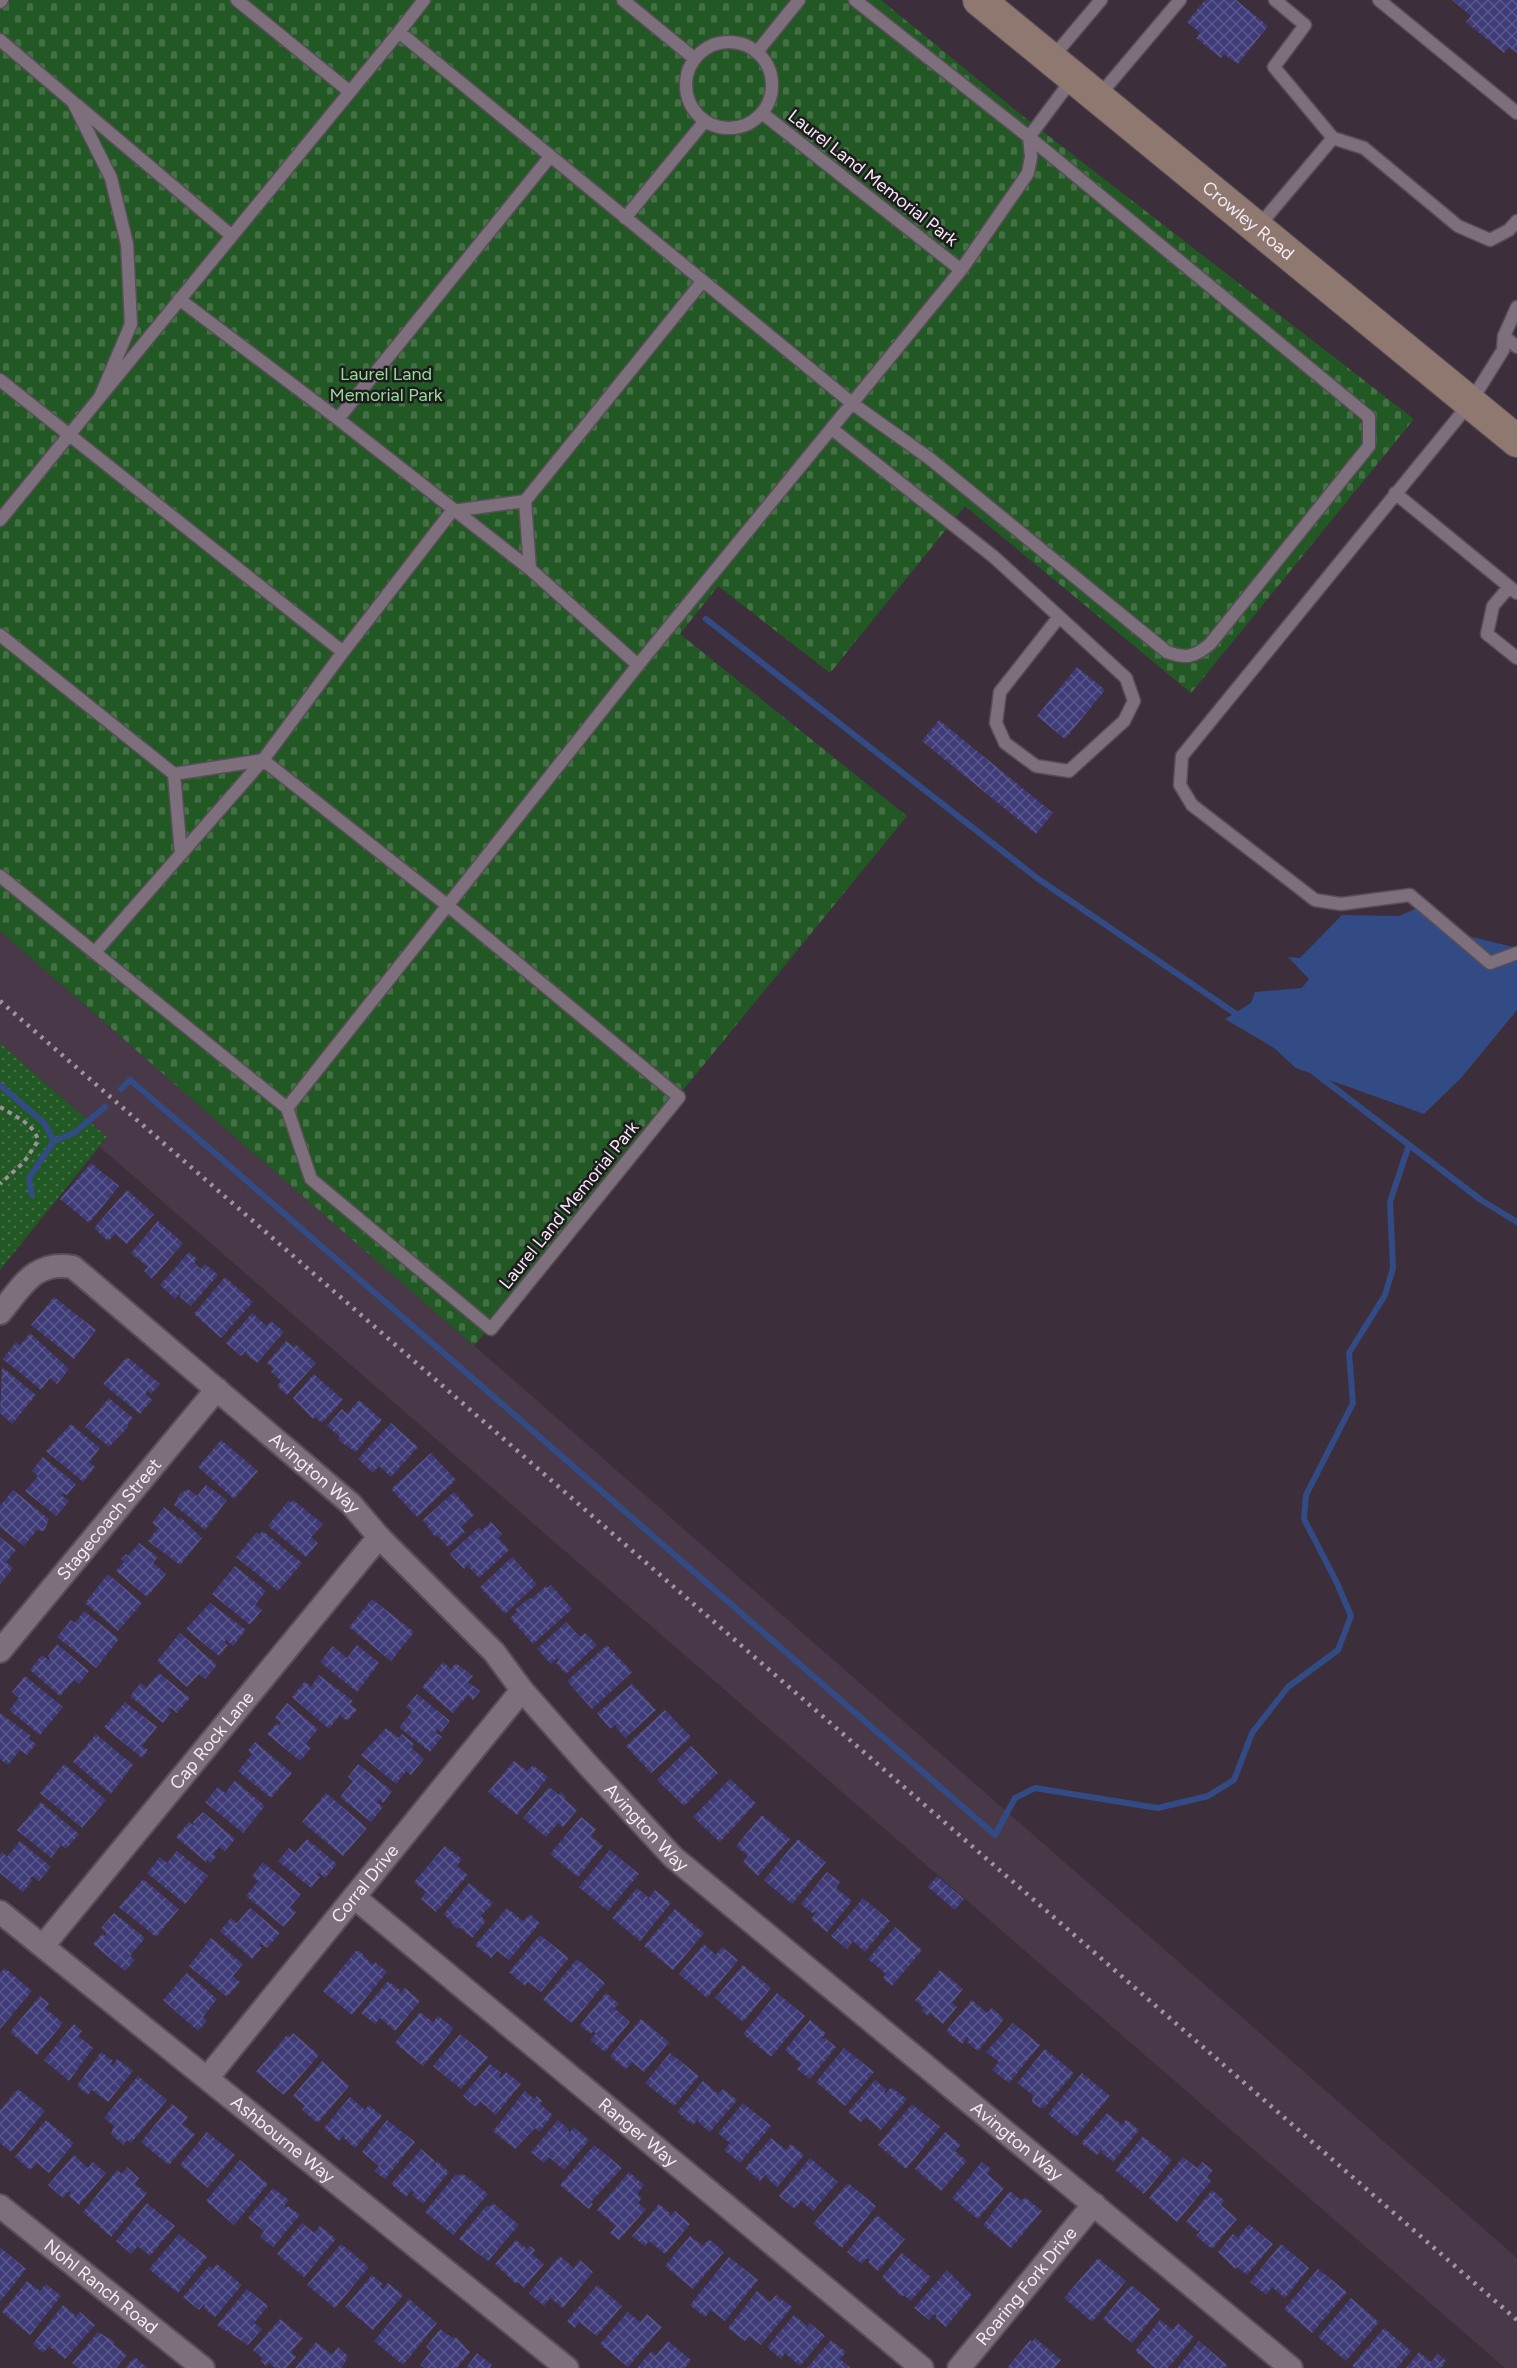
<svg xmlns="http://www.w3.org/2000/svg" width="1517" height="2368" viewBox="0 0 1517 2368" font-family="Figtree,sans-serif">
	<defs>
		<pattern id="cemetery-stones" width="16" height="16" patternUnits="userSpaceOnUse" patternTransform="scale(1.5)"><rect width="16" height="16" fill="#225824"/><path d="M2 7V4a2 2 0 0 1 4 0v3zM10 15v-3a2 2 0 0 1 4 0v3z" fill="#437044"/></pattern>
		<pattern id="park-dots" width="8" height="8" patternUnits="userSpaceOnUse" patternTransform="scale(1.5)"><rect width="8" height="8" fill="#225824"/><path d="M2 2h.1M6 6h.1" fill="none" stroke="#437044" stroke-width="1.8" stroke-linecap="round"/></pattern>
		<pattern id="building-cross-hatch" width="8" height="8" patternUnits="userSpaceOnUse" patternTransform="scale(1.5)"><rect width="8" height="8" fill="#3f3b78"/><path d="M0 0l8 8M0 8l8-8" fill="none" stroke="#5b588c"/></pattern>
	</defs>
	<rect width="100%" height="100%" fill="#3c2f3b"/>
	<!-- built -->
	<path fill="#493848" d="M0 931 1517 2258V2368H1505L100 1147 107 1137 0 1043Z"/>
	<!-- cemetery -->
	<path fill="url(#cemetery-stones)" d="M0 0H881L1019 113 1414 419 1191 693 965 506 830 673 718 586 680 634 907 816 474 1346 0 931Z"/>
	<!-- park -->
	<path fill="url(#park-dots)" d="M0 1043 107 1137 0 1270Z"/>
	<!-- water -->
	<path fill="#324b85" d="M1415 909 1452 932 1517 948V1010L1461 1078 1424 1114 1296 1068 1274 1048 1225 1019 1251 1003 1255 992 1302 988 1309 979 1288 957 1300 958 1342 915 1399 916Z"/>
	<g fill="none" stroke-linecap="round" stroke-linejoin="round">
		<!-- stream -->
		<path stroke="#324b85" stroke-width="6" d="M706 619 1037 878 1239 1016
			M1315 1073 1481 1200 1517 1222
			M0 1085 44 1123 54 1141
			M121 1089 130 1080 216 1154 995 1835 1015 1798 1035 1788 1158 1808 1208 1796 1234 1780 1252 1733 1288 1687 1338 1650 1351 1616 1337 1583 1304 1519 1306 1495 1353 1403 1349 1353 1385 1295 1393 1268 1390 1202 1409 1145
			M32 1195 29 1178 54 1141 74 1133 105 1107"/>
	</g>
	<!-- building -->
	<path fill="url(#building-cross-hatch)" d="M1205 0H1236L1268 26 1238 64 1224 54 1221 58 1196 38 1200 33 1187 22Z
		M1452 0H1517V53L1509 47 1504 53 1466 22 1471 16Z
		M1077 667 1105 690 1065 739 1037 716Z
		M939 720 1053 813 1036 834 922 741Z
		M91 1163 119 1186 89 1223 60 1199Z
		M127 1190 154 1214 127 1244 115 1234 108 1241 94 1228Z
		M158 1221 183 1243 152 1279 144 1271 148 1267 131 1253Z
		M189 1252 197 1259 194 1263 201 1269 205 1264 218 1275 191 1306 180 1297 181 1292 175 1299 160 1285Z
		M225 1277 253 1302 221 1338 194 1314Z
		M54 1297 96 1330 74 1359 31 1325Z
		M252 1313 267 1326 271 1321 284 1332 257 1363 246 1354 247 1350 241 1356 226 1343Z
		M30 1333 69 1369 57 1384 50 1378 41 1390 3 1359 16 1342 20 1345Z
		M286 1341 294 1347 296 1345 316 1363 287 1395 277 1386 281 1381 271 1372 274 1369 267 1363Z
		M127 1357 160 1384 151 1394 148 1391 145 1394 152 1400 140 1414 103 1384Z
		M2 1367 36 1395 12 1424 0 1413Z
		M314 1374 343 1400 322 1423 315 1417 313 1419 293 1398Z
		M109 1398 133 1418 127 1425 129 1426 109 1447 85 1427Z
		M359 1400 382 1420 356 1452 338 1440 340 1437 327 1426 342 1409 347 1414Z
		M391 1423 418 1447 391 1477 379 1466 373 1473 358 1459Z
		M71 1424 100 1448 89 1462 95 1467 83 1482 46 1451Z
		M221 1440 258 1471 234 1499 198 1467Z
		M431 1453 456 1480 417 1517 391 1489Z
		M43 1457 76 1484 67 1495 63 1493 61 1495 69 1501 56 1516 25 1491 38 1476 32 1471Z
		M206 1485 227 1500 205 1530 174 1505 180 1494 188 1489 197 1496Z
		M13 1490 49 1519 44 1531 37 1530 24 1546 0 1527V1506Z
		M454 1492 474 1515 461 1527 465 1532 448 1547 437 1535 435 1537 423 1520Z
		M293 1500 323 1524 311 1537 318 1543 306 1557 268 1526 288 1501 290 1503Z
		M164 1507 179 1519 180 1517 202 1538 180 1565 148 1541 158 1528 152 1523Z
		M491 1522 502 1534 498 1538 509 1550 479 1578 469 1567 470 1563 464 1569 450 1554 479 1527 482 1530Z
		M263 1531 302 1563 278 1591 236 1557 257 1532 260 1534Z
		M0 1537 16 1550 6 1562 13 1568 0 1584Z
		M139 1543 158 1557 153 1563 166 1574 147 1597 116 1571 124 1562 121 1559 126 1554 128 1556Z
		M512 1557 537 1584 505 1614 480 1587Z
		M235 1566 266 1591 255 1605 262 1610 250 1625 212 1594Z
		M108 1574 142 1603 118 1631 85 1603Z
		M551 1585 572 1609 533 1644 510 1618 517 1612 515 1610 529 1598 531 1599 546 1586 548 1588Z
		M372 1599 414 1632 391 1661 349 1627Z
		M210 1603 246 1630 233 1646 226 1640 224 1642 228 1645 219 1656 186 1629Z
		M84 1611 119 1639 96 1668 57 1637 71 1620 75 1623Z
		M566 1622 580 1637 585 1633 597 1645 566 1674 556 1663 559 1660 557 1658 551 1664 537 1649Z
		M180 1633 217 1665 205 1679 199 1674 187 1687 157 1661Z
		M57 1644 89 1671 79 1684 74 1680 60 1696 30 1670 42 1655 49 1660 50 1658 48 1656Z
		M357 1645 379 1663 357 1692 320 1662 333 1646 347 1658Z
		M607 1645 632 1672 592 1709 567 1681Z
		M443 1662 451 1669 456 1663 473 1676 468 1682 480 1691 473 1700 468 1695 453 1713 422 1687Z
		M159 1673 190 1698 177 1713 171 1708 168 1710 171 1712 163 1723 130 1696 141 1683 146 1688Z
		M319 1675 353 1701 350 1704 357 1710 347 1721 340 1715 329 1729 292 1697 305 1681 311 1687Z
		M25 1676 63 1707 40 1735 9 1710 19 1698 12 1692Z
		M632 1684 656 1710 625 1738 616 1727 617 1723 610 1729 597 1713Z
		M417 1694 450 1721 441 1732 437 1729 435 1732 442 1737 430 1752 399 1727 412 1712 406 1707Z
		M125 1702 157 1727 142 1746 148 1750 142 1758 104 1727Z
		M287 1703 318 1729 306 1744 311 1748 300 1761 267 1734 277 1723 279 1726 281 1723 275 1718Z
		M665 1710 691 1737 651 1773 626 1746Z
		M0 1713 31 1736 29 1739 36 1744 27 1755 20 1750 8 1765 0 1759Z
		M386 1728 399 1738 402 1734 414 1744 411 1747 424 1759 411 1775 406 1771 396 1784 361 1755Z
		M96 1734 133 1765 111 1794 73 1762Z
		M255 1742 292 1773 271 1798 238 1771 252 1754 248 1750Z
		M691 1746 718 1773 684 1806 657 1780Z
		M514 1761 527 1771 533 1765 548 1777 517 1815 488 1792Z
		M64 1764 106 1800 82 1828 40 1793Z
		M358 1764 392 1791 383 1803 379 1799 377 1802 383 1807 371 1822 340 1797 353 1781 348 1777Z
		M730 1779 756 1803 720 1842 693 1817Z
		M235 1781 265 1806 243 1833 205 1802 218 1787 225 1793Z
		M549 1787 559 1795 561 1792 566 1797 564 1799 577 1810 563 1827 558 1823 546 1837 523 1818Z
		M326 1793 367 1828 343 1856 302 1822Z
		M41 1802 79 1834 66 1849 61 1845 51 1858 17 1830Z
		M203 1812 235 1839 225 1851 219 1847 213 1854 216 1856 211 1863 207 1860 206 1862 176 1837 189 1822 194 1826 193 1822Z
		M762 1815 790 1839 758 1876 743 1862 748 1856 736 1846Z
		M581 1817 596 1829 591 1836 603 1846 578 1877 550 1854Z
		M307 1839 337 1864 325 1878 318 1872 317 1875 320 1877 311 1888 278 1861 289 1848 295 1853Z
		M798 1839 826 1862 792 1904 764 1880Z
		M20 1841 51 1867 39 1881 32 1876 30 1879 32 1881 23 1892 0 1873V1855L2 1852 7 1857Z
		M445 1846 462 1859 457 1866 468 1875 436 1912 421 1899 426 1892 414 1882Z
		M610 1850 639 1874 608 1911 579 1887Z
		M177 1851 208 1876 185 1904 147 1873 160 1857 167 1863Z
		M263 1862 301 1894 290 1907 296 1912 284 1927 246 1896 258 1881 252 1876Z
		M827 1872 840 1882 836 1888 852 1901 827 1932 811 1919 816 1912 812 1913 801 1904Z
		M937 1876 964 1899 955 1910 928 1887Z
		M143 1879 179 1909 156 1937 119 1907Z
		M469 1883 493 1903 481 1916 486 1921 472 1938 459 1927 457 1929 444 1914Z
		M637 1888 649 1898 655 1890 671 1903 640 1941 612 1918Z
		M863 1898 890 1921 865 1952 853 1941 847 1949 831 1936Z
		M250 1908 280 1933 267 1948 260 1943 259 1945 262 1948 252 1959 220 1931 231 1918 237 1923Z
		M507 1908 523 1921 530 1914 540 1923 509 1960 497 1951 491 1958 475 1945Z
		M675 1909 704 1933 673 1970 644 1946Z
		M114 1913 145 1938 130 1956 135 1960 125 1971 93 1944 102 1934 105 1936 107 1934 101 1928Z
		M895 1927 922 1950 892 1986 883 1978 886 1974 868 1959Z
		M540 1935 569 1958 541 1992 528 1982 525 1986 509 1972Z
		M211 1938 243 1964 233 1976 240 1982 227 1997 189 1966Z
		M704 1944 716 1955 722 1947 738 1960 707 1998 679 1974Z
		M356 1951H360L372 1965 375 1962 387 1972 352 2015 323 1991Z
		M577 1959 605 1983 572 2023 543 2000Z
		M743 1965 771 1988 743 2022 715 1998Z
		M5 1968 32 1991 0 2029V1973Z
		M940 1970 963 1989 952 2003 957 2007 943 2024 930 2013 928 2016 922 2011 924 2008 915 2000Z
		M187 1973 217 1999 203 2017 207 2021 198 2031 163 2000Z
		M388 1981 400 1990 399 1994 405 1988 420 2001 395 2031 380 2018 375 2024 361 2013Z
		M606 1993 619 2004 614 2008 630 2022 605 2052 590 2040 596 2033 593 2031 591 2034 580 2025Z
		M777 1993 805 2016 771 2057 743 2034Z
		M40 1996 49 2004 45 2008 63 2023 37 2055 10 2032Z
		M972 2000 987 2013 992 2008 1004 2019 978 2051 967 2042 969 2039 967 2037 962 2044 946 2031Z
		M420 2012 433 2022 438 2016 454 2028 423 2066 395 2043Z
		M641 2019 669 2042 644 2072 632 2062 626 2069 610 2056Z
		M810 2020 826 2033 821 2039 825 2038 836 2047 810 2079 797 2069 801 2064 785 2050Z
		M1013 2023 1040 2045 1009 2083 992 2070 999 2062 986 2052Z
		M74 2024 82 2031 78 2036 93 2048 69 2081 44 2060Z
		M293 2033 319 2055 284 2095 256 2072 287 2035 290 2037Z
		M460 2034 488 2057 461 2089 433 2066Z
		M844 2048 874 2072 845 2106 816 2082Z
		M1045 2049 1074 2073 1045 2107 1040 2108 1032 2102 1033 2095 1017 2083Z
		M101 2052 113 2061 110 2064 113 2066 117 2059 133 2071 108 2102 92 2090 88 2095 77 2086Z
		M670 2053 699 2076 674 2106 645 2083Z
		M322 2061 349 2086 318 2123 302 2110 305 2106 293 2096Z
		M490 2064 501 2073 499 2076 501 2078 506 2072 521 2084 496 2115 480 2101 476 2107 463 2096Z
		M1082 2073 1110 2096 1076 2137 1048 2114Z
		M138 2076 167 2100 131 2143 127 2140 123 2145 111 2134 114 2126 104 2118Z
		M875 2080 886 2089 884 2092 886 2093 891 2087 907 2099 881 2130 866 2117 861 2122 848 2112Z
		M703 2081 718 2094 723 2089 737 2100 710 2132 699 2123 698 2119 693 2125 677 2112Z
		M18 2089 45 2111 11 2152 0 2143V2110Z
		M525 2091 534 2099 537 2096 542 2101 540 2104 553 2115 539 2132 535 2128 515 2149 493 2131Z
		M350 2097 365 2110 369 2105 382 2116 355 2148 344 2138V2135L339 2141 324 2128Z
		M743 2103 771 2126 740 2163 724 2150 730 2143 718 2133Z
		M172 2104 188 2117 182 2124 195 2134 169 2165 141 2142Z
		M912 2104 940 2127 906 2169 878 2145Z
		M1107 2113 1122 2125 1126 2119 1139 2130 1113 2162 1102 2153V2149L1097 2155 1081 2143Z
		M46 2120 74 2143 49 2173 37 2163 30 2170 15 2157Z
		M387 2120 415 2142 385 2179 374 2171 379 2166 362 2152Z
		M558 2120 568 2129 569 2133 574 2127 589 2140 564 2170 549 2157 544 2163 531 2152Z
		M207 2132 235 2155 208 2188 180 2165Z
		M945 2132 961 2145 955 2151 967 2161 941 2191 915 2169Z
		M1143 2136 1172 2160 1144 2194 1115 2170Z
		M771 2138 786 2150 791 2144 804 2155 777 2187 767 2178 766 2174 760 2181 745 2168Z
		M594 2145 622 2168 591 2202 593 2204 589 2209 560 2185Z
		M421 2149 435 2161 432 2167 437 2161 449 2172 423 2204 412 2195 414 2192 412 2190 406 2197 391 2184Z
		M74 2155 88 2168 93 2162 106 2173 79 2205 69 2196 71 2193 69 2191 63 2198 48 2185Z
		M1183 2157 1197 2168 1202 2162 1213 2170 1207 2177 1211 2181 1177 2222 1149 2198Z
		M810 2158 838 2182 813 2211 801 2201 795 2209 779 2196Z
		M240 2160 268 2184 234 2225 206 2201Z
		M982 2162 991 2169 987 2174 1004 2188 978 2219 952 2198Z
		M127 2167 139 2178 135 2184 147 2193 111 2237 83 2212 117 2170 122 2174Z
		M629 2172 644 2185 637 2194 642 2198 638 2203 646 2209 619 2240 610 2233 616 2226 597 2210Z
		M462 2173 488 2194 453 2235 425 2212 456 2174 459 2176Z
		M848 2183 876 2206 842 2248 813 2224Z
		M273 2188 289 2200 284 2206 286 2208 288 2206 300 2215 273 2247 260 2237 264 2231 248 2218Z
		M1212 2190 1225 2201 1221 2205 1237 2219 1212 2249 1196 2236 1201 2230 1197 2231 1186 2222Z
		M1010 2191 1022 2201 1025 2197 1042 2211 1011 2248 983 2225Z
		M147 2203 175 2226 150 2256 138 2246 131 2254 116 2241Z
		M493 2203 519 2225 488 2261 459 2239 487 2205 490 2207Z
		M659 2204 670 2213V2217L675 2211 690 2224 665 2254 649 2241 645 2246 632 2236Z
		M877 2215 905 2239 878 2271 868 2262 870 2260 867 2258 862 2264 847 2252Z
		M302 2223 314 2233 320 2226 336 2239 304 2277 277 2254Z
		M1249 2224 1273 2244 1247 2275 1237 2267 1235 2269 1218 2252 1233 2234 1238 2238Z
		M179 2234 207 2257 178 2293 149 2269Z
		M690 2236 703 2246 709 2239 724 2252 693 2289 665 2266Z
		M516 2240 527 2249 530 2246 535 2250 532 2254 544 2264 524 2288 518 2282 516 2284 495 2264Z
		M341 2244 369 2267 335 2308 307 2285Z
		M1281 2244 1309 2268 1285 2298 1272 2287 1266 2295 1250 2282Z
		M0 2247 26 2269 0 2302Z
		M902 2253 931 2277 911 2301 904 2295 902 2297 882 2277Z
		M560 2256 574 2268 580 2260 593 2272 563 2308 550 2298 544 2306 529 2293Z
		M729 2257 758 2280 725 2321 711 2310 705 2317 690 2305Z
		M1098 2258 1126 2281 1092 2322 1064 2298Z
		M217 2264 242 2285 215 2317 204 2308 205 2303 199 2310 183 2297 209 2266 213 2269Z
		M1318 2269 1347 2292 1312 2333 1284 2309Z
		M947 2270 972 2295 946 2327 935 2318 937 2316 934 2314 929 2320 914 2308Z
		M372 2275 383 2284 380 2287 383 2289 388 2283 403 2295 373 2330 345 2307Z
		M27 2281 40 2291 46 2284 61 2296 30 2335 2 2312Z
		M597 2285 622 2306 597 2336 579 2322 575 2328 567 2321Z
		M1131 2285 1160 2309 1132 2343 1103 2319Z
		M247 2289 268 2306 254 2323 262 2329 248 2345 217 2325Z
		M757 2291 770 2302 776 2295 792 2307 761 2345 749 2336 745 2341 728 2328Z
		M1351 2298 1379 2322 1346 2361 1318 2337Z
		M409 2299 437 2323 403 2365 374 2341Z
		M63 2305 75 2315 74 2318 80 2312 95 2325 65 2359 49 2346 43 2353 33 2344Z
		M628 2312 640 2322 647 2314 662 2327 628 2367 600 2344Z
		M794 2315 806 2325 805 2329 810 2323 825 2336 800 2366 785 2353 781 2359 767 2347Z
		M280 2319 303 2338 291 2352 296 2357 286 2368H275L269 2363 266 2366 261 2361 263 2359 253 2350Z
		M1160 2320 1173 2330 1178 2323 1194 2337 1168 2368H1155L1135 2351Z
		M1384 2328 1411 2351 1397 2368H1355L1352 2366Z
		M440 2329 454 2339 456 2337 470 2352 457 2368H425L420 2365 431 2351 426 2347Z
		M98 2332 115 2342 113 2344 127 2355 116 2368H78L72 2363Z
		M1035 2338 1061 2360 1054 2368H1007L1030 2340 1032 2342Z
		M831 2340 846 2352 840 2359 851 2368H807Z
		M668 2341 691 2360 685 2368H637L651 2351 656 2355Z
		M1199 2341 1227 2365 1225 2368H1177Z
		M316 2342 332 2355 338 2347 348 2356 342 2368H295Z
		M1419 2352 1431 2362 1438 2354 1442 2357 1436 2366 1443 2358 1446 2361 1441 2368H1406Z
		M477 2353 492 2365 490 2368H466Z
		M135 2357 147 2368H125Z"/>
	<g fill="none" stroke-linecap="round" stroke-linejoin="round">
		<defs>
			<path id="service" d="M237 0 350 92
				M623 0 695 59
				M1275 0 1305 25 1274 67 1333 138
				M1379 0 1517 113
				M0 2 2 0
				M399 32 424 0
				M0 40 73 102 111 178 127 244 131 324 100 397 0 520
				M686 85a43 43 0 1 1 86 0a43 43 0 1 1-86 0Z
				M757 52 799 0
				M1052 58 1101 0
				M1098 97 1180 0
				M77 105 232 236
				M762 113 961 270
				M625 218 705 121
				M1258 227 1333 138 1364 148 1458 226 1490 240 1509 230 1517 221
				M179 299 338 419 530 569
				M1517 307 1504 336 1503 350 1470 403 1182 756 1180 785 1192 805 1315 900 1341 904 1410 895 1490 963 1517 953
				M1504 336 1517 347
				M0 380 343 652
				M100 397 399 32 853 404 929 458 1167 652C1186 659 1195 657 1210 644L1369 446V417L1029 137 1073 78
				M338 419 549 158
				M832 429 994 557 1126 678 1134 701 1124 721 1069 771 1036 766 1005 743 996 723 1000 692 1059 617
				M1395 493 1517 593
				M1509 587 1493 606 1487 634 1517 658
				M0 635 174 774 181 854 95 952
				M638 665 530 569 525 501 702 282
				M181 854 263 760 343 652 452 511 525 501
				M0 876 287 1108 311 1179 491 1329 679 1097 447 905 263 760 174 774
				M287 1108 638 665 961 270 1028 173 1031 157 1029 137 855 0"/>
			<g id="minor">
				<path id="s1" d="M0 1313C22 1287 34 1260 73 1267L351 1504 379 1537 494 1652 522 1690 588 1765 673 1857 1291 2368"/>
				<path id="s2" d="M0 1651 217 1389"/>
				<path id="s3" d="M354 1897 922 2368"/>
				<path id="s4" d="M0 1912 567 2368"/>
				<path id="s5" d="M43 1946 379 1537"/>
				<path id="s6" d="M208 2077 522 1690"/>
				<path id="s7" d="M0 2206 203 2368"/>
				<path id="s8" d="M959 2368 1094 2204"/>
			</g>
			<g id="secondary">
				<path id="s9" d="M979 0 1517 441"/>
			</g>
		</defs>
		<!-- service casing -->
		<use href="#service" stroke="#594e58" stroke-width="15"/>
		<!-- minor casing -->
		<use href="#minor" stroke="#594e58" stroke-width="26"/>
		<!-- secondary casing -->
		<use href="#secondary" stroke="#594e58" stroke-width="34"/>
		<!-- path -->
		<path stroke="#9d929c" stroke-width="4" stroke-dasharray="4.5 4.5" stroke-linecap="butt" d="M0 1107C14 1116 35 1124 38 1141L24 1162 0 1184"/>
		<!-- service -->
		<use href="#service" stroke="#7d6f7c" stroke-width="12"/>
		<!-- minor -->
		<use href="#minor" stroke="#7d6f7c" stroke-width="22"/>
		<!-- secondary -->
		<use href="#secondary" stroke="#8f786f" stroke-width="32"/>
		<!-- rail -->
		<path stroke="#a0959f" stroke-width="4.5" stroke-dasharray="3 6" stroke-linecap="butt" d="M0 1001 1517 2320"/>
	</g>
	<g text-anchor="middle" stroke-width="5" stroke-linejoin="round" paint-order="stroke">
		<!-- street labels -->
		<g font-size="18" fill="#f4ebf3" stroke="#1f1a1f">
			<text transform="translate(873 178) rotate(38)" y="6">Laurel Land Memorial Park</text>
			<text dy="6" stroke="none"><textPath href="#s9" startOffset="348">Crowley Road</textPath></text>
			<text transform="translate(569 1205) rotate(-51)" y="6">Laurel Land Memorial Park</text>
			<text dy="6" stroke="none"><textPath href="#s1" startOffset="410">Avington Way</textPath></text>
			<text dy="6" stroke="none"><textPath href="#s2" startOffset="171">Stagecoach Street</textPath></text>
			<text dy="6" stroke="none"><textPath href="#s5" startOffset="266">Cap Rock Lane</textPath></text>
			<text dy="6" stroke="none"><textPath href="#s1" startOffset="896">Avington Way</textPath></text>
			<text dy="6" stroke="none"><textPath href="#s6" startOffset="249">Corral Drive</textPath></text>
			<text dy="6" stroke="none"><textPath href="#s3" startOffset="369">Ranger Way</textPath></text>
			<text dy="6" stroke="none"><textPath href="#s4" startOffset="363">Ashbourne Way</textPath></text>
			<text dy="6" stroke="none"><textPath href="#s1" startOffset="1382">Avington Way</textPath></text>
			<text dy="6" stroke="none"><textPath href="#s8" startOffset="106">Roaring Fork Drive</textPath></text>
			<text dy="6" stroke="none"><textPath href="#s7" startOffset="129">Nohl Ranch Road</textPath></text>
		</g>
		<!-- park labels -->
		<g font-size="18" fill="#91de90" stroke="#1f1a1f">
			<text x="386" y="380">Laurel Land<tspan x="386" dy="21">Memorial Park</tspan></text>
		</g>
	</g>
</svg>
